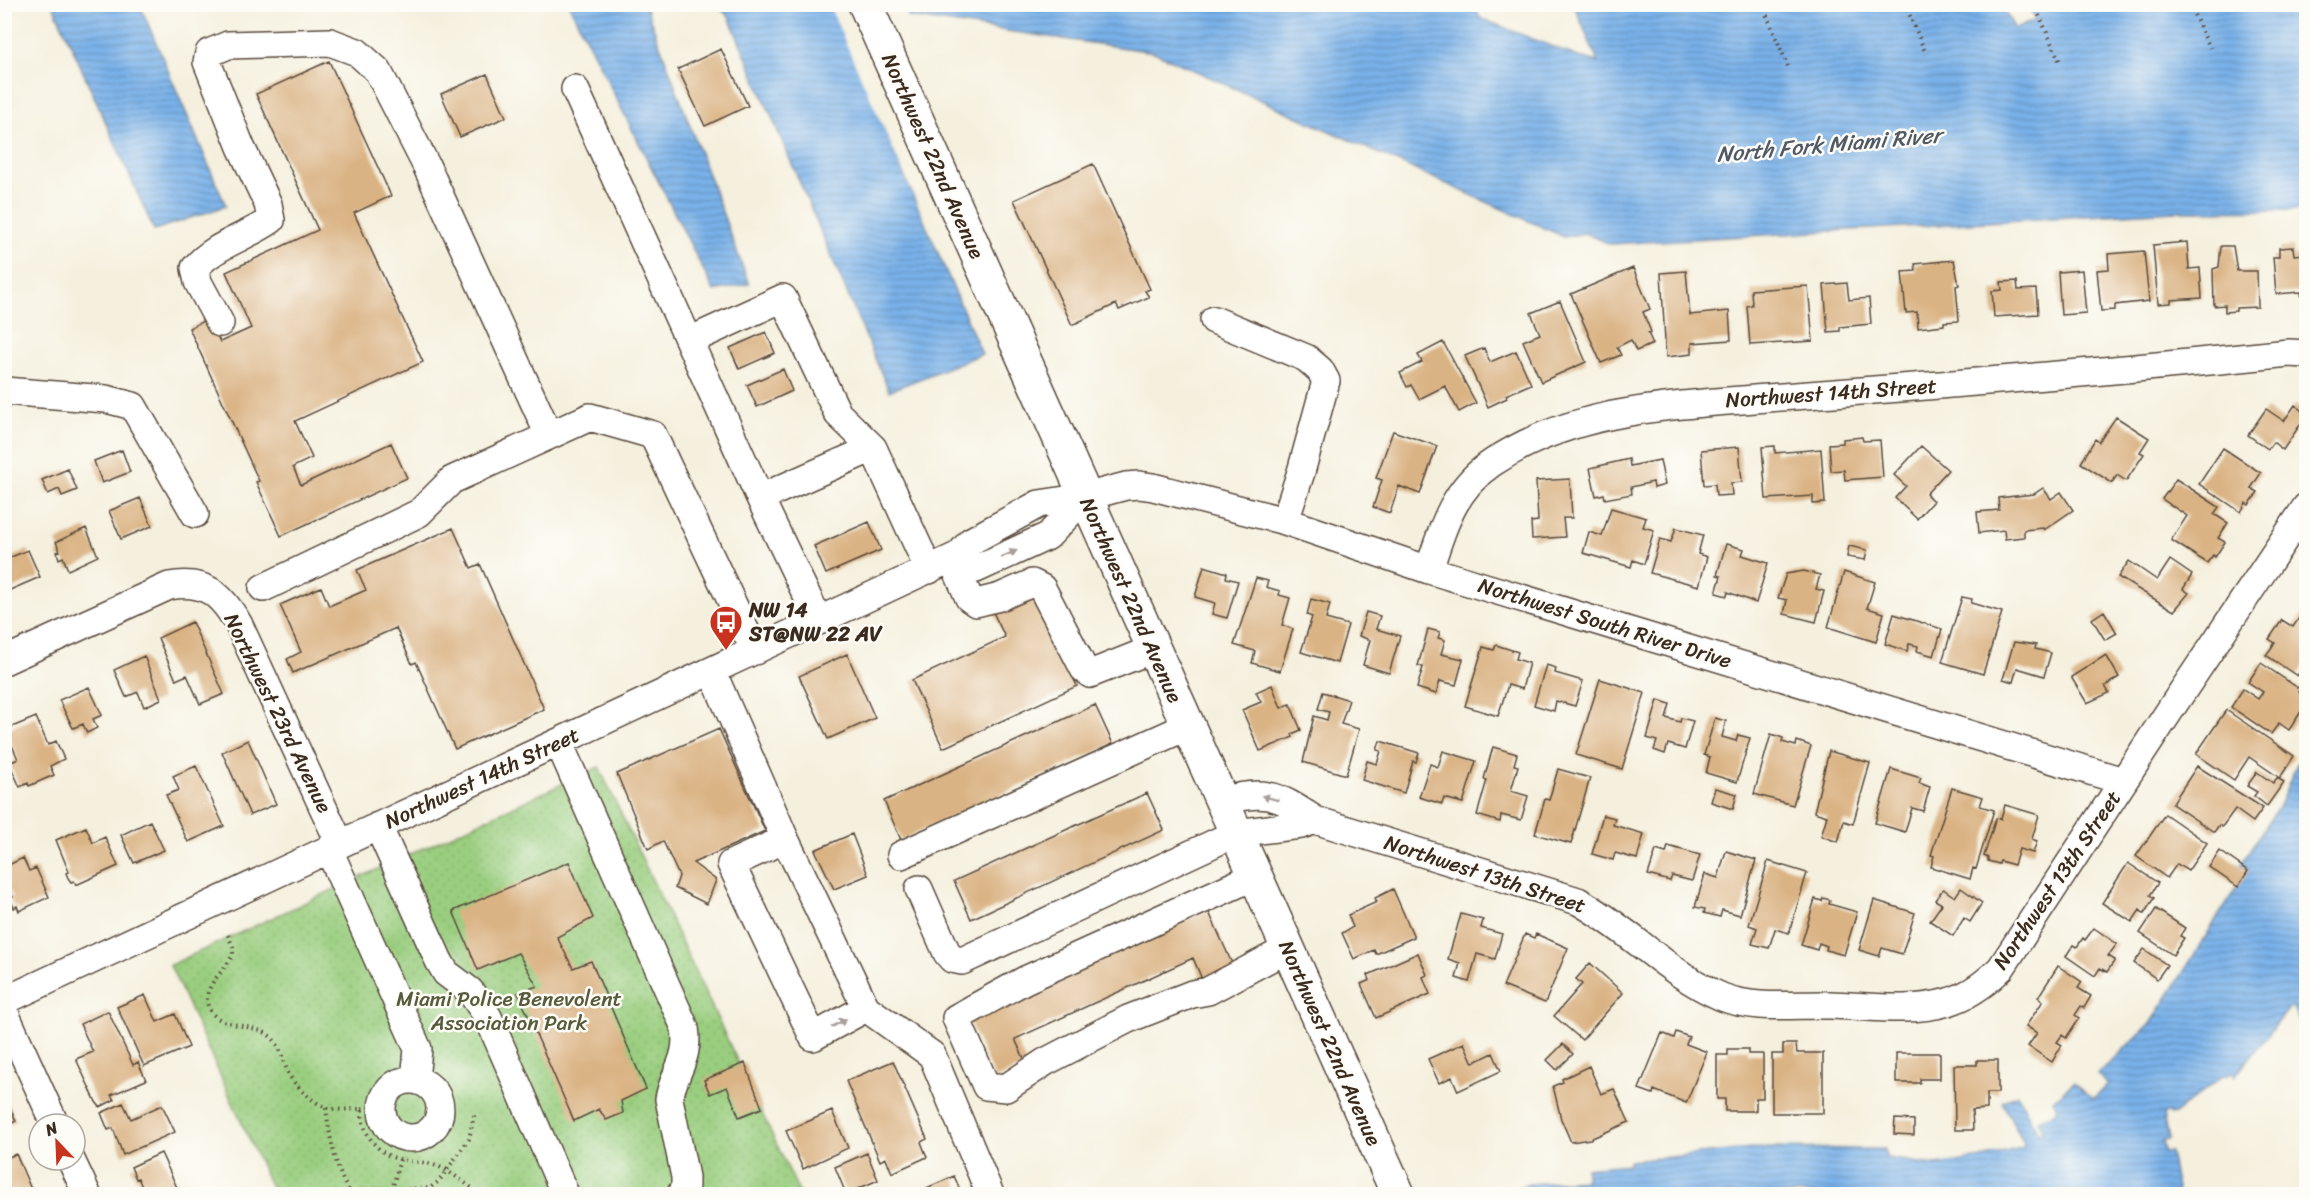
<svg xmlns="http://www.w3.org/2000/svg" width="2311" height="1199" viewBox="0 0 2311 1199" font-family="Sriracha,sans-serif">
	<defs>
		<pattern id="green-dots" width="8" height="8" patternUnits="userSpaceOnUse" patternTransform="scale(1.5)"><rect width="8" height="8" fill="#9ace7f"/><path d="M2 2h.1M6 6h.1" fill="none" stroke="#86b16d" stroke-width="1.8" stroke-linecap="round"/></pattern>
		<pattern id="water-rules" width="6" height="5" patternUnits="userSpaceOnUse" patternTransform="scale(1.5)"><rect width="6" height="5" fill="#79b1e9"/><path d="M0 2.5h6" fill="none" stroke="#6490bc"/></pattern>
	</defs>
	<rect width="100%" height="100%" fill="#fdfcf7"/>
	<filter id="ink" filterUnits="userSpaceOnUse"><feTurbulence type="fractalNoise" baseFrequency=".0167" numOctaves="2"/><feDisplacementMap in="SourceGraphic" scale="12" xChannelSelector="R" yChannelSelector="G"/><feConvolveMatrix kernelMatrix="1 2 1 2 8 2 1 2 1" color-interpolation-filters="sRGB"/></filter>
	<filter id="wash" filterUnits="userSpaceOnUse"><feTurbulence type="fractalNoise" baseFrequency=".008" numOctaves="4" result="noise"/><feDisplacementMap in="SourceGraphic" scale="24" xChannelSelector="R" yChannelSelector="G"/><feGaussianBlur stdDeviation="1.35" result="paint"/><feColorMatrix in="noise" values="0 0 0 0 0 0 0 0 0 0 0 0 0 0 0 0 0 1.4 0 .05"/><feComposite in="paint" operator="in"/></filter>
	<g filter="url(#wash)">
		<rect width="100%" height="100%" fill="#f5f0de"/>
		<!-- green -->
		<path fill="url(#green-dots)" stroke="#6a7c4e" stroke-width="1.5" d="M599 767 800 1194H274L170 965Z"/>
		<!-- water -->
		<path fill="url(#water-rules)" stroke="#5a6e84" stroke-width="1.5" d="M53 5H140L226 206 154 230Z
			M569 5H645L749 284 714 291Z
			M717 5H831L982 354 889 391 729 17Z
			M842 5H1474L1480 18 1576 56 1598 62 1574 5H2001L2015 29 2035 20 2029 5H2306V210L2175 211 1610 244 1584 233 1564 237 1154 52 881 13Z
			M2306 743V1033L2291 1006 2235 1076 2233 1073 2223 1076 2174 1114 2170 1115 2168 1112 2163 1115 2168 1140 2162 1141 2164 1152H2170L2178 1194H1771L1769 1192 1754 1194H1503L1529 1184 1586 1180V1168L1629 1164V1161L1761 1148 1885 1149 1886 1158 1936 1165 1982 1158 2024 1147 2023 1141 2002 1102 2017 1094 2038 1133 2043 1131 2038 1120 2058 1111 2053 1100 2074 1082 2093 1098 2108 1085 2098 1074 2152 1022 2248 869 2241 864 2279 806Z"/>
		<!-- pier -->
		<path fill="#f5f0de" d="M834 4 982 346 981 347 829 5Z
			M839 4H902L909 20 842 7Z"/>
		<g id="blocks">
			<!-- building -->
			<path fill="#dab384" d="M721 49 748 106 705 126 678 69Z
				M329 61 391 196 354 213 423 362 295 421 312 458 293 467 301 485 391 443 407 478 281 536 256 482 259 481 189 328 209 318 220 342 251 328 226 272 318 230 256 94Z
				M487 74 506 117 460 137 441 94Z
				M1093 164 1150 289 1145 291 1149 297 1119 310 1116 304 1072 325 1014 200Z
				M2187 242 2189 269 2200 268 2202 298 2171 300V303L2158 304 2153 245Z
				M2221 246H2233L2237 271H2257L2258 307 2236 308V311L2225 312V305L2214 306 2213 269 2219 267Z
				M2293 247 2294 255 2306 254V300H2302L2301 292 2276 294 2273 257H2279V248Z
				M2144 251 2149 301 2115 305V310L2101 311 2097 270 2109 269 2108 254Z
				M1954 260 1959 285 1956 286 1959 321 1944 322V325L1918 328 1917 312 1906 313 1902 272 1916 271 1915 264Z
				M1633 268 1650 309 1643 312 1651 332 1648 333 1653 344 1636 351 1631 340 1617 347 1621 355 1601 363 1571 294Z
				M2082 270 2086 313 2061 315 2058 272Z
				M1686 271 1690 315 1729 311 1731 340 1692 343V354L1666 357 1661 273Z
				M2017 281 2018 290 2036 289 2038 314 1994 317 1992 291 2002 290 2001 282Z
				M1847 283 1849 300 1869 298 1871 324 1840 327V331L1828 332 1824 285Z
				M1808 286 1813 341 1750 345 1747 306 1752 305 1751 290Z
				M1560 301 1586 362 1541 382 1523 341 1540 334 1531 313Z
				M766 332 775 353 739 369 730 348Z
				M1443 342 1476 403 1459 412 1445 386 1419 399 1411 385 1407 387 1400 373 1422 362 1418 355Z
				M1484 348 1490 362 1516 351 1531 384 1506 395 1507 398 1488 407 1465 356Z
				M783 369 792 391 757 407 747 385Z
				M2295 405 2306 413V416L2283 450 2273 442 2268 449 2248 435 2266 409 2284 421Z
				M2116 417 2149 438 2140 452 2144 454 2126 481 2117 475 2112 483 2081 463 2095 439 2099 442Z
				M1393 431 1437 446 1420 494 1399 486 1390 513 1373 507 1382 480 1376 478Z
				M1862 437 1863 441 1880 440 1883 477 1845 480 1844 470 1831 471 1829 444 1843 443V439Z
				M1775 446V453L1821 449 1825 503 1813 504V496L1766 499 1762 447Z
				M1921 446 1948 470 1926 494 1933 501 1917 519 1895 498 1906 486 1894 475Z
				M1739 447 1742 482 1731 483 1732 495 1716 496 1715 484 1704 485 1701 450Z
				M2223 448 2261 473 2251 488 2258 492 2249 505 2246 503 2241 512 2199 484Z
				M122 450 130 472 102 483 94 461Z
				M1629 459 1630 466 1660 460 1665 485 1654 488 1653 482 1631 487 1632 494 1605 499 1604 494 1596 496 1590 468Z
				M68 469 77 490 62 496 59 489 48 494 42 480Z
				M1570 479 1572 518H1563L1565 537 1532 539 1531 522 1538 521 1536 481Z
				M2176 479 2219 507 2214 514 2228 523 2218 538 2225 542 2215 557 2213 555 2207 563 2171 540 2187 516 2162 499Z
				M2043 488 2051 499 2061 492 2073 510 2044 530 2043 528 2024 530V537L2005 539 2004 530 1979 533 1977 512 1999 510 1998 498 2034 494Z
				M140 498 152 526 121 539 109 511Z
				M1611 508 1646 518 1643 527 1654 530 1644 564 1633 560 1631 567 1583 553 1589 532 1602 536Z
				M869 522 881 550 826 574 814 546Z
				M86 528 98 556 68 570 63 557 59 559 57 552 60 551 56 542Z
				M453 528 471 568 480 564 544 709 455 749 416 662 412 664 396 628 293 673 287 659 301 652 280 605 321 587 329 606 366 590 357 570Z
				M1676 528 1703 535 1698 554 1707 557 1699 586 1650 573 1660 539 1671 542Z
				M1726 544 1744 549 1742 555 1768 563 1756 603 1728 592 1727 596 1716 593 1721 576 1717 575Z
				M1849 546 1867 550 1865 560 1847 557Z
				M28 550 40 577 10 590 4 577V560Z
				M2170 560 2192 575 2183 589 2189 593 2174 611 2118 577 2129 561 2157 580Z
				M1204 566 1227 573 1226 578 1238 581 1227 618 1212 614 1215 603 1195 597Z
				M1804 571 1820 575 1816 589 1824 591 1816 622 1784 614 1787 600 1778 598 1786 574Z
				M1844 572 1875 582 1867 608 1884 613 1876 642 1828 627Z
				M1256 578 1268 581 1266 587 1280 591 1279 595 1290 598 1282 625 1293 629 1280 671 1252 663 1255 651 1234 645Z
				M1032 589 1077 686 943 748 912 680 1005 637 991 608Z
				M1962 597 1972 599 1971 603 2002 612 1983 674 1942 662Z
				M1311 599 1330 604 1326 619 1348 625 1337 663 1301 652 1312 617 1307 615Z
				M2104 611 2117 633 2105 640 2092 619Z
				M1366 612 1380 616 1376 629 1400 636 1389 673 1363 665 1370 640 1359 636Z
				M1894 614 1942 629 1934 656 1917 651 1918 646 1909 644 1907 651 1885 644Z
				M2301 615 2306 619V665L2305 664 2297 676 2266 655 2275 643 2269 639 2282 620 2293 627Z
				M192 622 224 694 200 704 187 675 176 680 158 638Z
				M1428 629 1440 632 1438 638 1445 640 1441 654 1463 659 1456 685 1440 681 1436 694 1417 688 1423 667 1418 666Z
				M2014 642 2036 645 2035 649 2051 653 2044 676 2017 668 2013 682 2003 679Z
				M1496 645 1518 652 1516 659 1529 663 1522 689 1508 685 1498 716 1465 706 1483 647 1494 650Z
				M847 654 875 718 828 739 799 676Z
				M2106 655 2119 677 2105 686 2109 693 2087 703 2071 677Z
				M144 656 161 699 144 707 138 692 126 697 114 670Z
				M2261 663 2301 690 2299 692 2306 697V704L2289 730 2279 723 2271 734 2231 707 2243 689 2258 699 2263 692 2248 682Z
				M1546 665 1556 668 1555 673 1583 681 1575 706 1556 701 1554 711 1534 705Z
				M1600 679 1645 693 1622 769 1576 755Z
				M1272 685 1281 708 1290 704 1301 730 1292 734 1293 737 1260 751 1242 710 1261 702 1256 692Z
				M89 687 102 715 93 719 97 728 87 733 83 724 73 728 59 700Z
				M1323 692 1349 700 1341 724 1359 729 1346 775 1303 762 1314 716 1327 720 1329 712 1318 709Z
				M1658 700 1670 704 1666 718 1680 722 1681 718 1693 721 1685 749 1668 744 1665 754 1654 750 1657 741 1647 738Z
				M1095 705 1113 744 901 840 884 801Z
				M2226 710 2294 756 2280 778 2249 757 2234 780 2196 754Z
				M36 717 48 745 56 741 64 759 50 766 54 775 29 786 28 783 20 787 9 763 18 759 5 730Z
				M1715 718 1726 721 1722 737 1736 741 1738 735 1750 738 1737 782 1706 773 1710 757 1704 755Z
				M719 729 765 831 693 863 716 880 707 904 675 888 679 876 663 841 648 849 617 774Z
				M1771 734 1783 738 1782 742 1796 746 1797 741 1811 746 1793 805 1754 794Z
				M248 740 276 804 250 815 222 752Z
				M1380 741 1419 753 1416 762 1413 761 1404 793 1362 780 1367 761 1377 764 1381 751 1377 750Z
				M1493 747 1517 754 1514 765 1518 766 1511 791 1528 796 1521 820 1501 815 1500 822 1477 815 1487 780 1484 779Z
				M1443 751 1476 761 1463 803 1444 798 1442 804 1419 797 1430 764 1438 767Z
				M1829 751 1870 763 1853 824 1844 821 1838 842 1821 836 1827 816 1814 812Z
				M196 766 224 826 188 842 166 795 179 790 173 776Z
				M2197 766 2263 808 2253 822 2235 809 2222 827 2219 825 2214 832 2172 804Z
				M1558 769 1590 778 1571 844 1535 834 1545 799 1549 800Z
				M1891 769 1921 778 1919 783 1930 787 1923 811 1912 808 1905 832 1875 823Z
				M2257 772 2273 783 2277 778 2284 782 2267 806 2254 796 2257 792 2247 786Z
				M1715 788 1737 794 1733 809 1711 802Z
				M1952 788 1983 797 1980 806 1994 810 1976 869 1973 868 1970 879 1931 867 1934 856 1931 855Z
				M1147 793 1164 830 971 919 954 881Z
				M2005 805 2039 815 2032 839 2037 841 2033 853 2019 849 2014 865 2000 861 1999 864 1988 861V858L1984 856 1996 818 2001 819Z
				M2165 814 2207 843 2188 871 2177 864 2167 878 2136 856Z
				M1603 815 1615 818 1613 825 1644 834 1637 859 1615 853 1613 860 1592 854Z
				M150 821 164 850 134 863 121 835Z
				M86 827 93 843 105 837 118 866 76 885 74 881 71 882 68 878 66 873 69 872 56 840Z
				M852 834 868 875 834 889 815 850Z
				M1668 846 1700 855 1692 881 1672 876 1670 881 1648 875 1656 850 1666 853Z
				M1726 851 1756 860 1740 915 1722 910 1720 917 1704 913 1705 909 1695 907 1705 874 1718 878Z
				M2220 851 2248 871 2238 887 2209 867Z
				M23 858 29 871 36 868 49 897 19 911 17 906 14 908 10 898 13 897 9 889 7 890 4 885V867Z
				M1768 861 1807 873 1789 933 1775 929 1769 948 1752 944 1757 928 1749 925Z
				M569 862 593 918 557 937 573 968 591 961 646 1089 621 1101 623 1113 606 1120 599 1109 574 1121 518 993 537 986 518 953 478 970 453 911Z
				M2128 863 2158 883 2150 895 2154 898 2144 914 2140 910 2132 922 2102 903Z
				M1961 888 1982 903 1970 922 1964 918 1953 936 1930 921 1942 904 1935 900 1943 889 1955 897Z
				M1393 889 1414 937 1376 954 1374 950 1354 959 1342 933 1353 927 1348 915 1377 902 1375 898Z
				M1823 898 1830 900 1829 904 1857 912 1844 955 1826 950 1827 946 1819 943 1817 950 1801 945 1815 899 1822 901Z
				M1874 900 1915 913 1902 954 1882 948 1879 956 1859 950Z
				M2156 909 2185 928 2180 936 2184 938 2173 955 2140 933Z
				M1208 910 1235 970 1204 984 1193 958 1015 1039 1027 1065 995 1079 968 1019Z
				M1461 914 1483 920 1481 928 1502 934 1495 959 1477 954 1469 982 1456 978 1460 963 1448 959Z
				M2094 928 2117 944 2108 956 2115 960 2107 972 2100 968 2095 976 2066 956 2073 945 2077 947 2083 938 2085 940Z
				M1525 934 1534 938 1536 934 1568 948 1545 1003 1503 986Z
				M2144 949 2167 965 2157 979 2134 963Z
				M1418 953 1427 975 1423 977 1430 994 1376 1018 1361 984 1370 980 1368 975Z
				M1590 963 1623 993 1582 1040 1554 1016 1582 984 1576 979Z
				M2058 966 2082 982 2078 988 2091 996 2084 1008 2081 1006 2075 1015 2079 1018 2066 1038 2062 1035 2057 1042 2062 1045 2052 1062 2028 1046 2037 1033 2026 1026 2043 1001 2038 997Z
				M145 995 157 1022 175 1014 189 1047 144 1066 117 1007Z
				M108 1011 133 1065 138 1062 146 1080 111 1095 114 1100 100 1107 96 1102 76 1059 93 1052 80 1024Z
				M1676 1032 1689 1037 1686 1044 1707 1052 1686 1103 1654 1090 1653 1094 1639 1089 1662 1033 1674 1038Z
				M1464 1043 1473 1063 1493 1053 1501 1071 1458 1091 1452 1077 1439 1083 1428 1059Z
				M1563 1044 1573 1054 1557 1070 1547 1060Z
				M1783 1044H1796L1797 1053H1823V1113H1772V1054H1783Z
				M1728 1049H1748V1054H1763V1098H1756V1111H1725V1099H1717V1055H1728Z
				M1896 1053H1940V1079H1920V1083H1896Z
				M1977 1060H1998V1093H1987V1109L1972 1110 1973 1130H1955L1954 1065H1977Z
				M893 1061 927 1139 921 1142 927 1157 892 1173 886 1158 880 1161 846 1081Z
				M745 1063 762 1108 739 1117 727 1087 710 1094 704 1080Z
				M1589 1066 1601 1094 1614 1089 1629 1122 1590 1139 1571 1142 1561 1119 1553 1086 1563 1082 1562 1079Z
				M4 1094 16 1121 7 1125 9 1129 4 1131Z
				M123 1103 131 1119 162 1105 175 1132 123 1155 113 1128 108 1130 101 1113Z
				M832 1111 848 1148 803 1169 786 1131Z
				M1895 1119 1914 1120V1135L1894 1134Z
				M161 1153 180 1194H148L146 1190 144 1191 138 1178 136 1179 131 1167Z
				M867 1153 878 1180 846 1194 835 1167Z
				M16 1154 33 1194H4V1159Z
				M954 1176 962 1194H913Z"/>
		</g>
	</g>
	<g filter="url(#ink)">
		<use href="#blocks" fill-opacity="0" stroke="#57483b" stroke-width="1.5"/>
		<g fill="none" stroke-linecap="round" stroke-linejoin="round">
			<defs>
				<path id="minor" d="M575 89 760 498 873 448
					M1214 320 1306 358 1320 370 1326 381 1301 472 1285 521
					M220 323 198 282 195 268C214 245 247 237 271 220L268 204 241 147 207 62 209 53 228 45 330 42 357 52 378 71 426 165 549 435
					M689 341 783 298 838 414 873 448 929 570
					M4 391 106 399 133 406 195 514
					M760 498 819 621
					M959 555 976 569 1048 536 1085 497
					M952 559 969 598 976 603 1000 597 1032 583 1042 588 1084 669 1090 674 1153 649
					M1429 570C1442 529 1453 489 1492 463 1569 411 1663 406 1754 399 1807 395 1860 391 1914 387 2039 377 2164 366 2289 353L2306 354
					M263 588 419 513 452 480 590 417 653 435 755 651
					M4 661 169 586C206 579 222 595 239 625L340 844
					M712 671 785 839 866 1008 932 1055 990 1194
					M559 743 685 1028C690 1059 674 1071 669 1099L685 1177V1186L681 1194
					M1221 800C1235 798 1253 793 1268 796 1285 799 1301 811 1315 820
					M378 826 439 961 446 973 470 991 488 1017 565 1194
					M785 839 731 864 813 1037 866 1008
					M329 850 418 1049 415 1080
					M901 855 1188 726
					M1255 876 1025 980 956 1018 986 1086 1006 1088 1045 1062 1128 1019 1192 994 1208 991 1287 949
					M919 889 947 953 952 959 962 961 1236 833 1301 825 1315 820 1578 901C1629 929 1668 974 1722 997 1754 1010 1795 1004 1830 1005 1869 1006 1910 1013 1948 1002 1969 996 1986 983 2001 968L2176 701 2306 507
					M4 1001 959 555 971 541 1039 504 1085 497 1126 486 1139 485 1153 487 1285 521 1429 570 2123 781
					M4 1011 55 1124
					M382 1109a29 29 0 1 1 58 0a29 29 0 1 1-58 0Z
					M71 1160 87 1194"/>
				<path id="major" d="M865 4 1398 1194"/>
			</defs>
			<!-- minor casing -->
			<use href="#minor" stroke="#57483b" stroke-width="30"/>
			<!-- major casing -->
			<use href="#major" stroke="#57483b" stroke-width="36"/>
			<!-- path -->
			<path stroke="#57483b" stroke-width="4" stroke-dasharray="1.5 4.5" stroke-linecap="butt" d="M1762 4 1789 69
				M1905 4 1926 54
				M2034 4 2060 62
				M2189 4 2210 48
				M228 935 233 947V954C226 971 202 985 208 1006 215 1028 250 1023 267 1034 280 1042 282 1057 287 1070 291 1083 312 1102 325 1107 335 1111 352 1109 362 1109 361 1129 373 1149 392 1157 407 1162 423 1161 437 1166 452 1172 467 1185 480 1194
				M326 1108C329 1132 336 1177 352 1194
				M362 1109 382 1108
				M392 1190 400 1159
				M385 1194 392 1190 430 1188 439 1181 469 1139 475 1111"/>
			<!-- minor -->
			<use href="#minor" stroke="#fff" stroke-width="27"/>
			<!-- major -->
			<use href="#major" stroke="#fff" stroke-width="33"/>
		</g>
		<!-- one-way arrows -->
		<defs><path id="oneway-solid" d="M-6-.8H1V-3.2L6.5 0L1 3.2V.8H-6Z" transform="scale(1.5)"/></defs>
		<g fill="#a79f9a">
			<use href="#oneway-solid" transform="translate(1009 554) rotate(-24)"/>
			<use href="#oneway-solid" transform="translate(1270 798) rotate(-165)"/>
			<use href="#oneway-solid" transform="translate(839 1023) rotate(-30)"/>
		</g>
	</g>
	<!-- icons -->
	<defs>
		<symbol id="bus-pin" viewBox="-11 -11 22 30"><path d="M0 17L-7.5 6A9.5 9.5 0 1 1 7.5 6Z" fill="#c8321e" stroke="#fdfcf7"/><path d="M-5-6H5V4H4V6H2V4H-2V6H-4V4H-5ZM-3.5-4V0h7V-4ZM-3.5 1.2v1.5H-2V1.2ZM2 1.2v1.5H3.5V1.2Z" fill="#fff"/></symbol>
	</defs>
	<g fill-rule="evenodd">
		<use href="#bus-pin" x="707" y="603" width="38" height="52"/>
	</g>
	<g text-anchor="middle" stroke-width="5" stroke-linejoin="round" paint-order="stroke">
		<!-- street labels -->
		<g font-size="21" fill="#3b2a1e" stroke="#fdfcf7">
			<text transform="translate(933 156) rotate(66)" y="7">Northwest 22nd Avenue</text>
			<text transform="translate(1831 393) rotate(-4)" y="7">Northwest 14th Street</text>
			<text transform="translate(1131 600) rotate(66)" y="7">Northwest 22nd Avenue</text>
			<text transform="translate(1605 623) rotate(17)" y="7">Northwest South River Drive</text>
			<text transform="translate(278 713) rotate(64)" y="7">Northwest 23rd Avenue</text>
			<text transform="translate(482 778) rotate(-25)" y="7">Northwest 14th Street</text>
			<text transform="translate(1485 874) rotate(18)" y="7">Northwest 13th Street</text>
			<text transform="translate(2057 880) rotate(-56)" y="7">Northwest 13th Street</text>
			<text transform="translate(1330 1043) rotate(66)" y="7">Northwest 22nd Avenue</text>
		</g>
		<!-- poi labels -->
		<g font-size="21" font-weight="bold" fill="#3b2a1e" stroke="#fdfcf7" text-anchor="start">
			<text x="749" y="617">NW 14<tspan x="749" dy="24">ST@NW 22 AV</tspan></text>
		</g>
		<!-- park labels -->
		<g font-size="21" fill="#585b3b" stroke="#fdfcf7">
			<text x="509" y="1006">Miami Police Benevolent<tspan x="509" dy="24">Association Park</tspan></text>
		</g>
		<!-- water labels -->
		<g font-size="22" font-style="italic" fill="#515965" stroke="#fdfcf7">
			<text transform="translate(1829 144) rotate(-5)" y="8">North Fork Miami River</text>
		</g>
	</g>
	<!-- margin -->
	<rect width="2311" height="1199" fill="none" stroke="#fdfcf7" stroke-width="24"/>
	<!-- north arrow -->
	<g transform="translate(57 1142) rotate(337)"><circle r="28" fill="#fdfcf7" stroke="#afa8a0" stroke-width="1.5"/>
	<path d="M0-4.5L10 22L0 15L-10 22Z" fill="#c8321e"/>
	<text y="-9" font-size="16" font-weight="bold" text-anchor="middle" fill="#3b2a1e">N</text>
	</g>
</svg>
